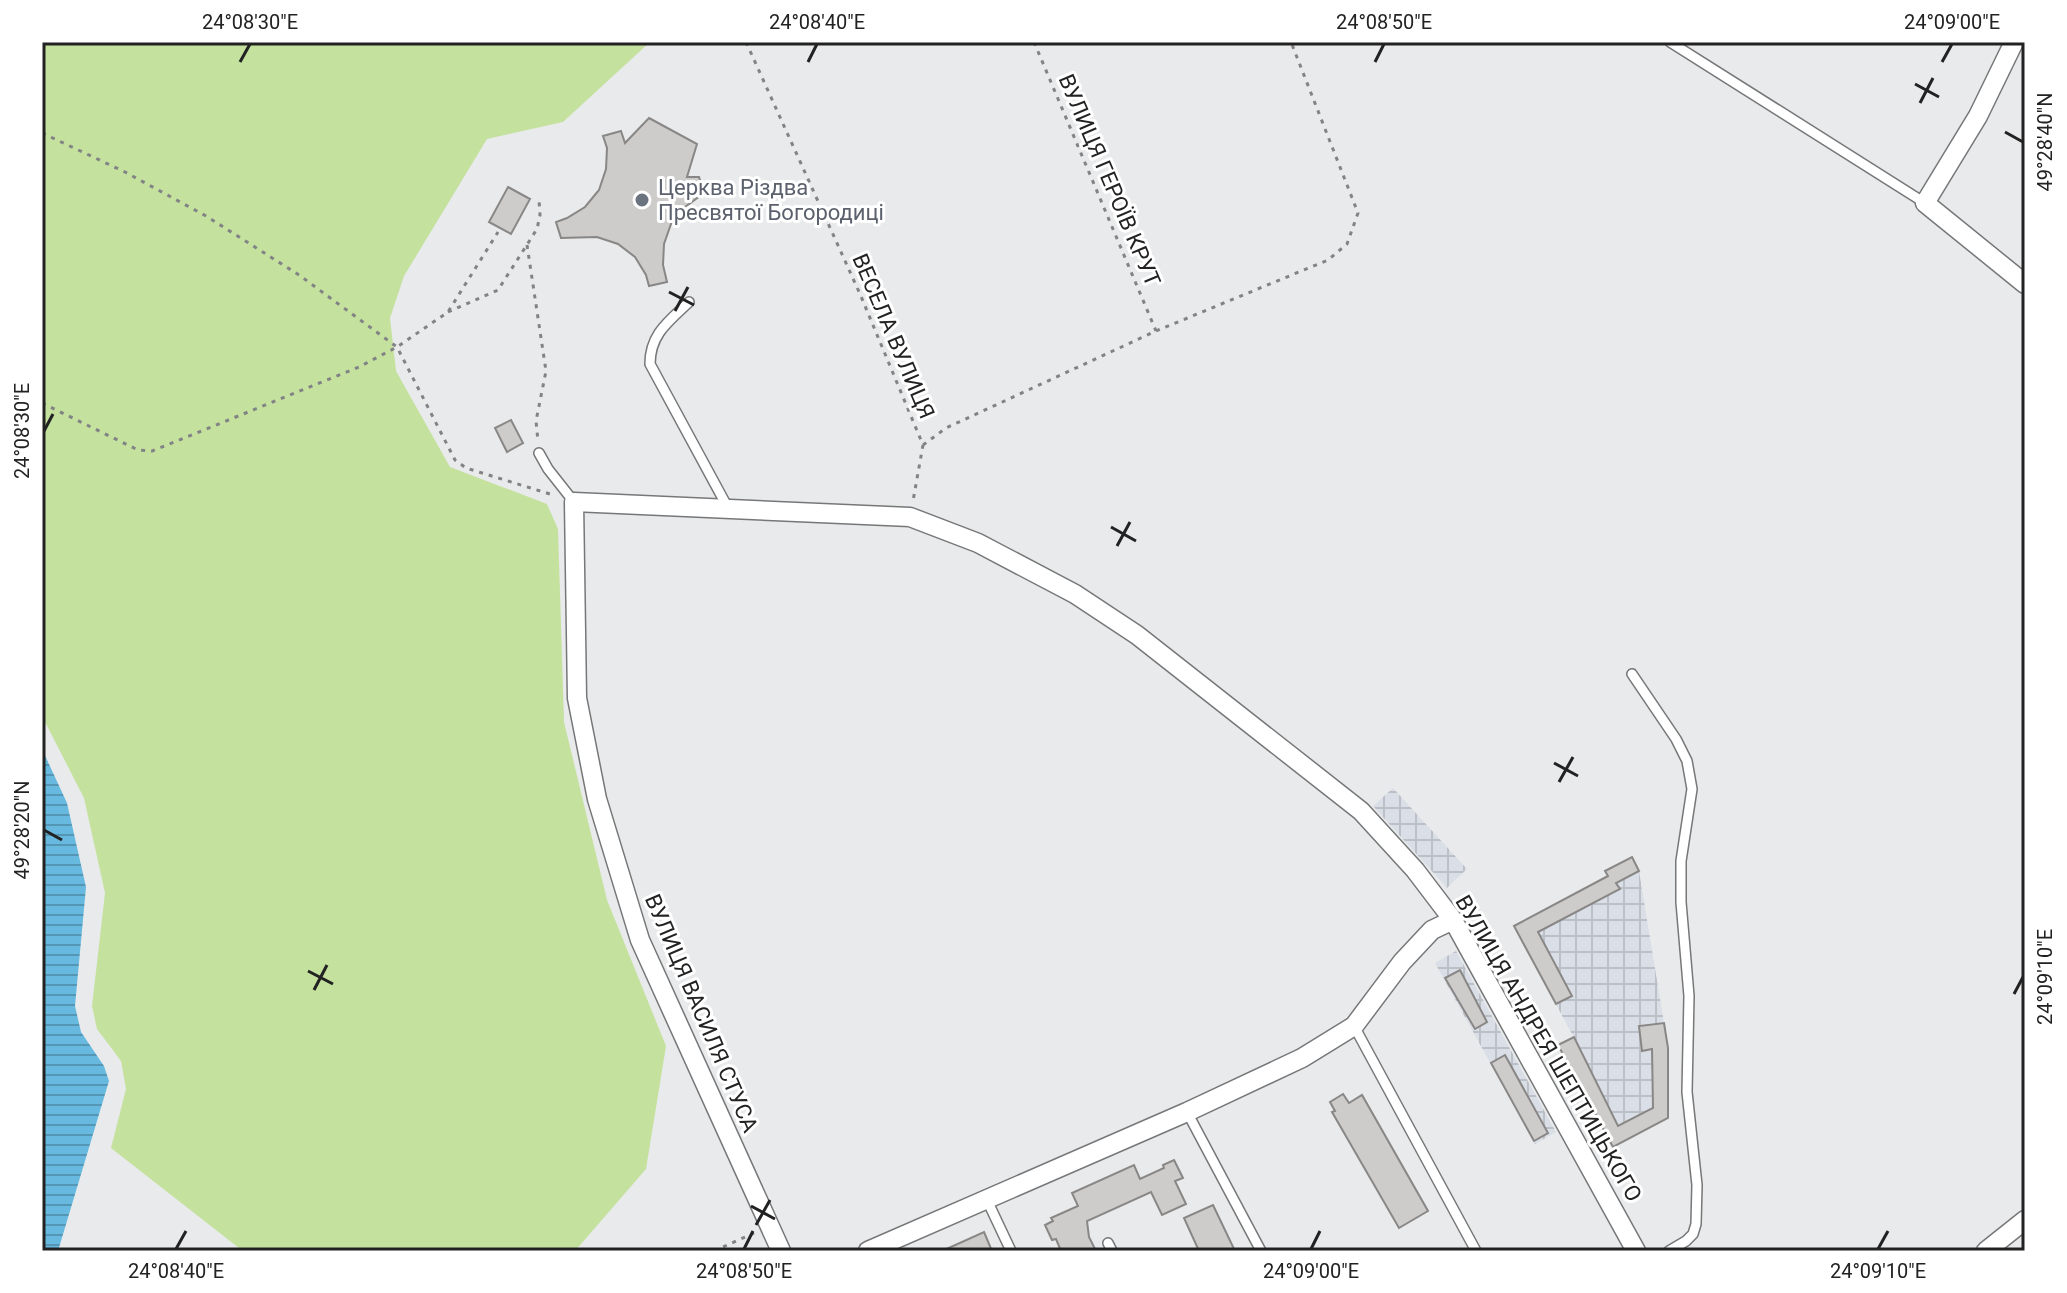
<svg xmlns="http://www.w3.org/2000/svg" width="2067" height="1293" viewBox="0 0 2067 1293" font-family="Roboto,sans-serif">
	<defs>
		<pattern id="industrial-grid" width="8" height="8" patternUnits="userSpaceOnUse" patternTransform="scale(2)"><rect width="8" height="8" fill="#dadfe7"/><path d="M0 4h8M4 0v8" fill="none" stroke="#bbbfc6"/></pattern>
		<pattern id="water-rules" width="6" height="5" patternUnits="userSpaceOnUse" patternTransform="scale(2)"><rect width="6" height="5" fill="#68b9df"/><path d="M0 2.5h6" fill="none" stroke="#5596b4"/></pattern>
	</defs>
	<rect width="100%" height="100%" fill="#e9eaeb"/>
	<!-- industrial -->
	<path fill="url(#industrial-grid)" d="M1393 788 1467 869 1447 888 1373 806Z
		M1632 857 1639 871 1664 1023 1668 1048V1118L1613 1147 1558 1045 1573 1036 1514 926 1607 876 1605 871Z
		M1456 951 1556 1132 1535 1144 1435 963Z"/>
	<!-- green -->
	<path fill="#c4e19e" d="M42 42H650L563 122 487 139 404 276 390 318 396 371 450 467 547 504 558 529 564 722 607 900 666 1046 646 1169 575 1251H238L239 1248 111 1148 126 1089 121 1061 97 1029 92 1006 105 893 84 798 42 716Z"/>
	<!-- water -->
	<path fill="url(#water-rules)" d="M42 749 67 803 86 887 75 1006 81 1032 104 1066 109 1081 58 1251H42Z"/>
	<!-- building -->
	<path fill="#cdcccb" stroke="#898786" stroke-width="2" d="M649 118 697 144 687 177H699L704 193 685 207 671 224 664 244 663 265 667 282 649 286 646 275 635 257 618 244 597 237 561 238 556 222 567 218 585 207 599 190 606 169 607 148 603 136 621 131 625 143Z
		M508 187 530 199 511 234 489 222Z
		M511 420 523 443 507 452 495 428Z
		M1632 857 1639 871 1616 883 1620 889 1538 932 1572 996 1556 1004 1514 926 1608 876 1605 871Z
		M1460 970 1487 1022 1475 1029 1445 978Z
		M1664 1023 1668 1048V1118L1613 1147 1558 1045 1574 1037 1618 1126 1653 1108 1652 1049 1642 1051 1639 1026Z
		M1505 1055 1548 1133 1534 1141 1491 1063Z
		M1343 1094 1349 1103 1362 1095 1428 1211 1399 1228 1332 1112 1335 1111 1330 1102Z
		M1174 1160 1183 1178 1175 1181 1186 1204 1162 1215 1151 1192 1087 1221 1089 1237 1096 1251H1061L1056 1239 1052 1240 1045 1225 1053 1221 1051 1218 1078 1206 1072 1193 1134 1165 1140 1179 1164 1168 1163 1165Z
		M1213 1205 1235 1251H1199L1184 1218Z
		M984 1232 992 1251H942Z"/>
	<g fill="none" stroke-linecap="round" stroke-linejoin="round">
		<defs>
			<path id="service" d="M1670 42 1925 203
				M689 302C669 321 650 334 650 364L728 508
				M539 453 548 469 574 502
				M1632 674 1676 739 1687 761 1692 789 1681 861V902L1689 996 1687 1092 1697 1185 1696 1224 1693 1234 1686 1241 1669 1251
				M1354 1026 1476 1251
				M1187 1112 1261 1251
				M986 1198 1011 1251
				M1108 1243 1112 1251"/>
			<path id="minor" d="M2014 42 1978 116 1925 203 2025 284
				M781 1251 640 940 597 799 577 698 574 502 910 517 978 543 1075 594 1137 635 1361 811 1415 870 1453 920 1636 1251
				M868 1251 1187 1112 1302 1058 1354 1026 1402 962 1432 930 1453 920
				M1986 1251 2025 1220"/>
		</defs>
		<!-- service casing -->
		<use href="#service" stroke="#767778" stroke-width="12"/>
		<!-- minor casing -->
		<use href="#minor" stroke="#767778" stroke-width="21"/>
		<!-- path -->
		<path stroke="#828384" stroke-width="3" stroke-dasharray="4 6" stroke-linecap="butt" d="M746 42 860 294 923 445 913 501
			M1034 42 1156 331
			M42 133 125 172 206 216 299 275 397 347 455 460 466 468 550 494
			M527 245 546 371 536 421 538 441
			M448 312 498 290 537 229 540 215 539 200
			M42 403 138 450 152 451 359 367 397 347 448 312 498 232
			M923 445 946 428 1156 331 1328 260 1347 244 1358 213 1291 42
			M714 1251 754 1233"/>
		<!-- service -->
		<use href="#service" stroke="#fff" stroke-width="9"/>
		<!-- minor -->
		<use href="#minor" stroke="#fff" stroke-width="18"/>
	</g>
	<!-- ticks -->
	<path fill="none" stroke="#222223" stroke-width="3" d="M240 62 250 44M808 62 817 44M1375 62 1384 44M1942 62 1952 44M1915 84 1939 97M1920 103 1933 78M2005 132 2023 142M669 292 694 305M675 311 688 287M44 431 53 414M1111 527 1136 541M1117 546 1130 522M1554 763 1578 776M1559 782 1573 757M44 830 62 840M308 971 333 984M314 990 327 965M2014 994 2023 977M751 1206 775 1219M756 1225 770 1200M176 1249 186 1231M744 1249 753 1231M1311 1249 1320 1231M1878 1249 1888 1231"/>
	<!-- markers -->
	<circle fill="#6b7280" stroke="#fff" stroke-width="3" cx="642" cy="200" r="8"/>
	<g text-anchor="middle" stroke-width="6" stroke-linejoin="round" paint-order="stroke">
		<!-- street labels -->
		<g font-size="22" fill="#222223" stroke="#fff">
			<text transform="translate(1110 180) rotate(67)" y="8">ВУЛИЦЯ ГЕРОЇВ КРУТ</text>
			<text transform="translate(894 336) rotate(67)" y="8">ВЕСЕЛА ВУЛИЦЯ</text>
			<text transform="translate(702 1013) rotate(67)" y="8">ВУЛИЦЯ ВАСИЛЯ СТУСА</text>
			<text transform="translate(1549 1048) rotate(60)" y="8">ВУЛИЦЯ АНДРЕЯ ШЕПТИЦЬКОГО</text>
		</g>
		<!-- worship labels -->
		<g font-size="22" fill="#5b616d" stroke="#fff" text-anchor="start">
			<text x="658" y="195">Церква Різдва<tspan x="658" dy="25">Пресвятої Богородиці</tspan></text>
		</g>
	</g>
	<!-- border -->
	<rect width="2067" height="1293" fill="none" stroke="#ffffff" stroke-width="88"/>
	<rect x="44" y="44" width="1979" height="1205" fill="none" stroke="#222223" stroke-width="3"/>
	<g font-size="20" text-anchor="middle" fill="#222223">
		<text x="250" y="29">24°08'30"E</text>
		<text x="817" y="29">24°08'40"E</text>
		<text x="1384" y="29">24°08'50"E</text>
		<text x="1952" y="29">24°09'00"E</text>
		<text transform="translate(2045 142) rotate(-90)" y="7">49°28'40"N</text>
		<text transform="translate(22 431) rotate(-90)" y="7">24°08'30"E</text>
		<text transform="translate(22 830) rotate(-90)" y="7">49°28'20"N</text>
		<text transform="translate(2045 977) rotate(-90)" y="7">24°09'10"E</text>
		<text x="176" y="1278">24°08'40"E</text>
		<text x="744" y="1278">24°08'50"E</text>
		<text x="1311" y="1278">24°09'00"E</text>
		<text x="1878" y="1278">24°09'10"E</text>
	</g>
</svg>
